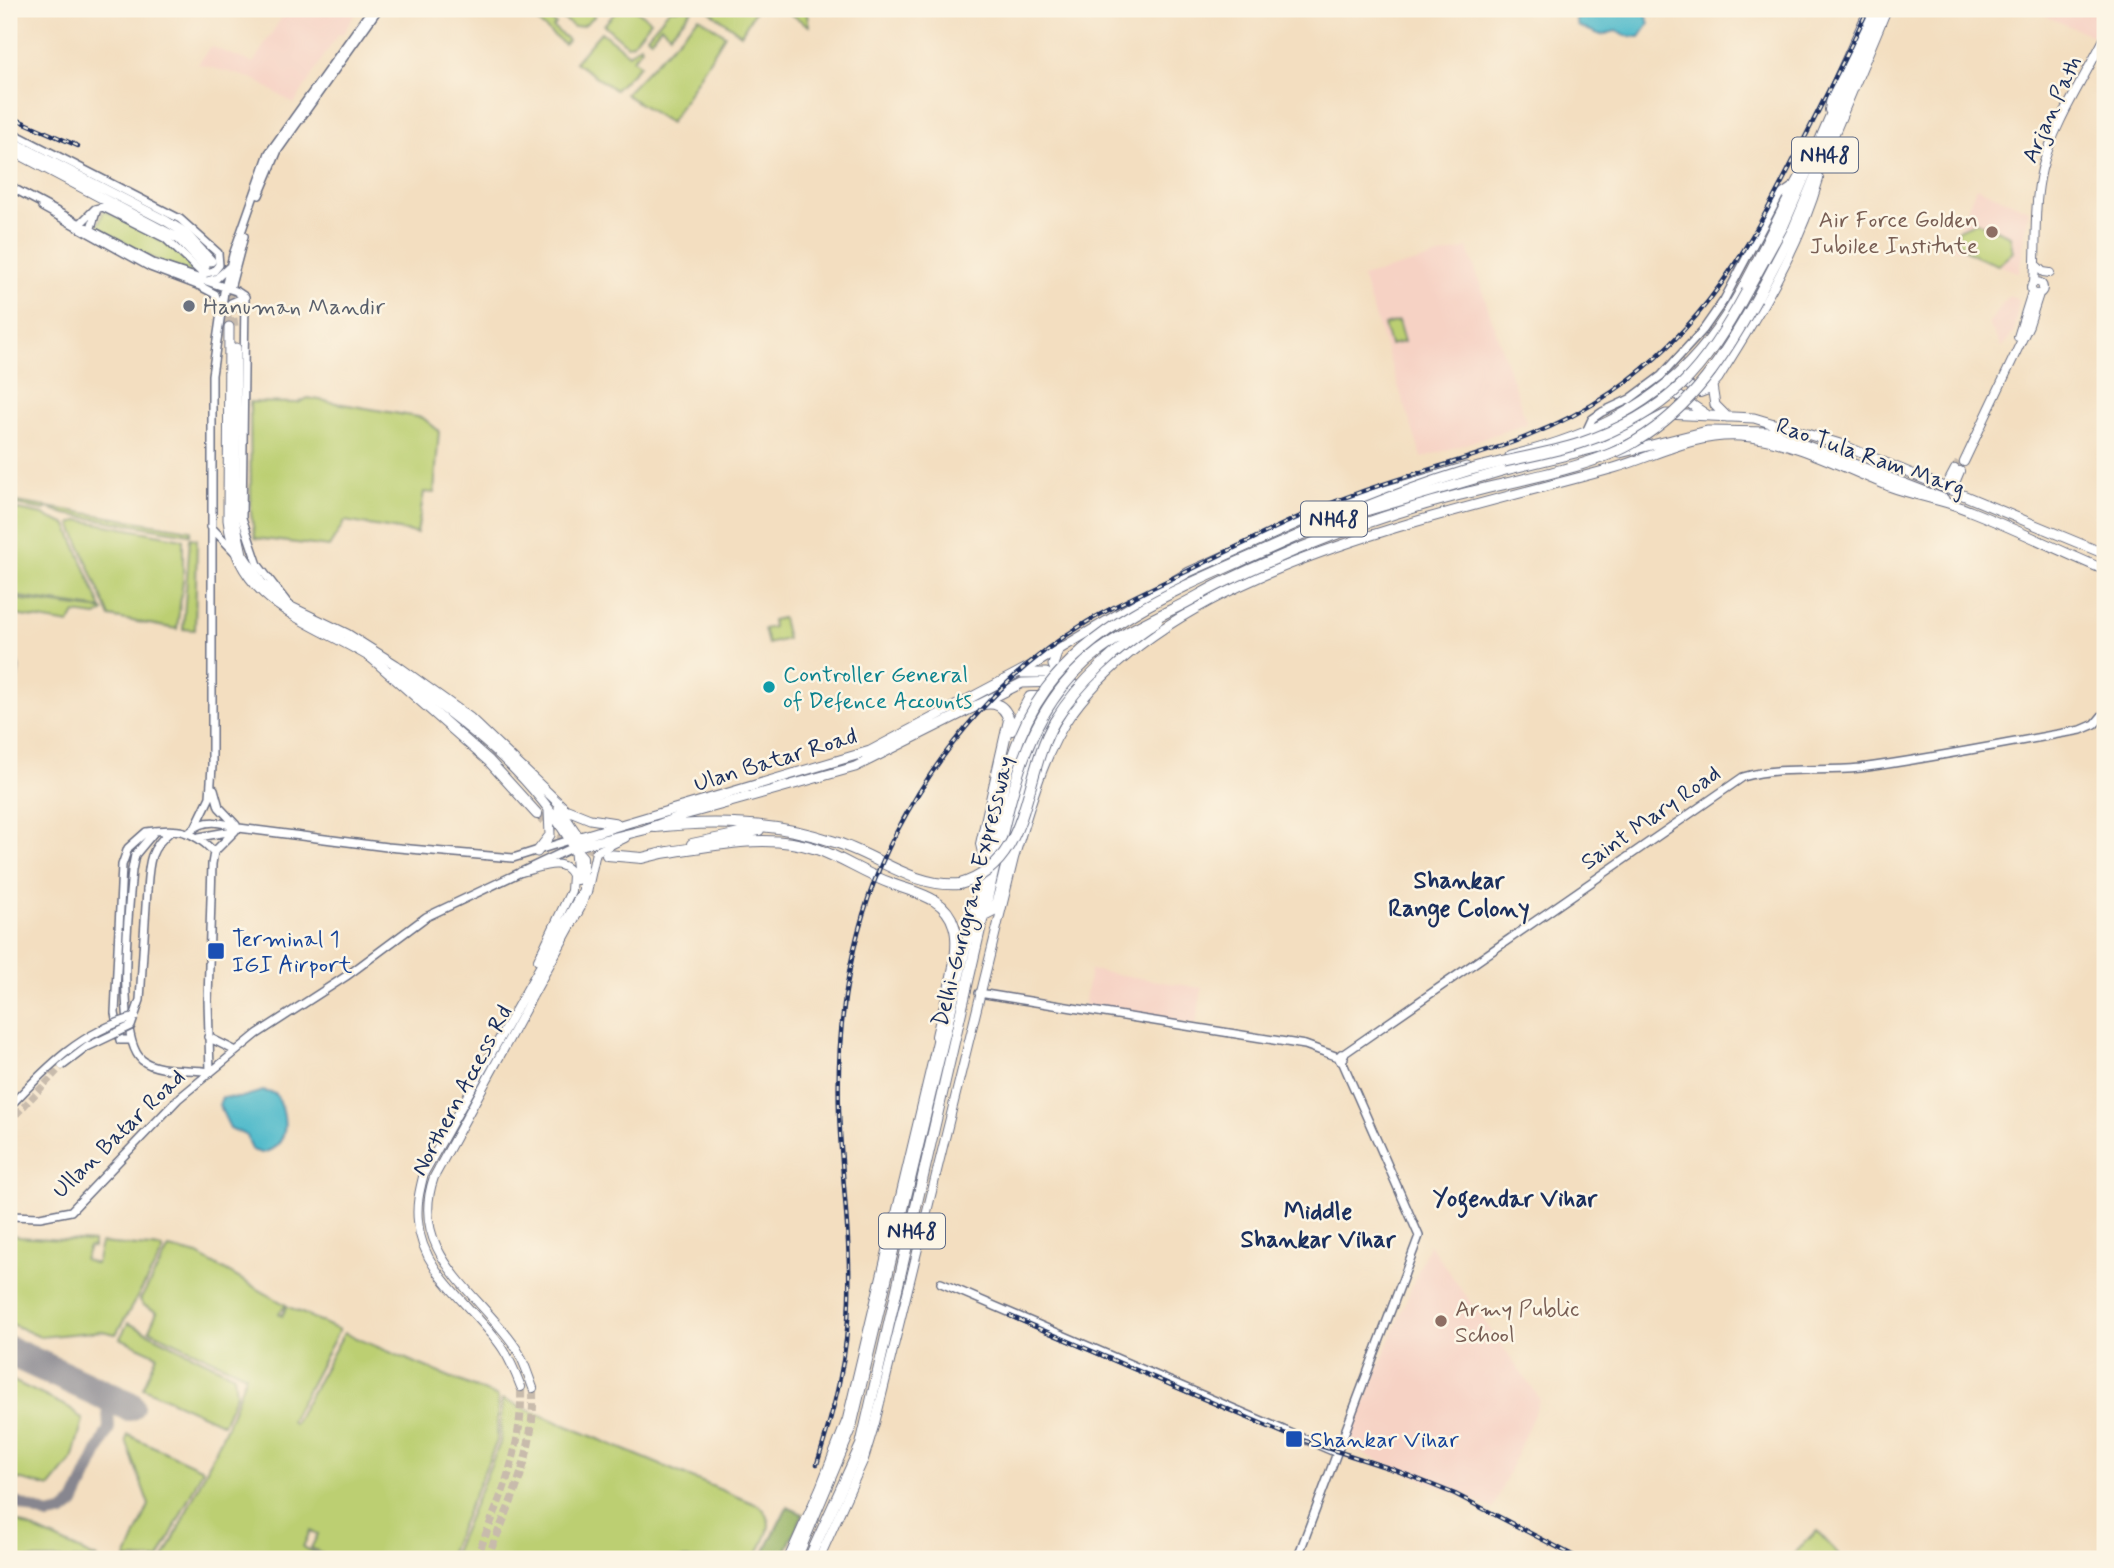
<svg xmlns="http://www.w3.org/2000/svg" width="2114" height="1568" viewBox="0 0 2114 1568" font-family="Mynerve,sans-serif">
	<rect width="100%" height="100%" fill="#fcf5e5"/>
	<filter id="ink" filterUnits="userSpaceOnUse"><feTurbulence type="fractalNoise" baseFrequency=".0143" numOctaves="2"/><feDisplacementMap in="SourceGraphic" scale="14" xChannelSelector="R" yChannelSelector="G"/><feConvolveMatrix kernelMatrix="1 2 1 2 8 2 1 2 1" color-interpolation-filters="sRGB"/></filter>
	<filter id="wash" filterUnits="userSpaceOnUse"><feTurbulence type="fractalNoise" baseFrequency=".00686" numOctaves="4" result="noise"/><feDisplacementMap in="SourceGraphic" scale="28" xChannelSelector="R" yChannelSelector="G"/><feGaussianBlur stdDeviation="1.57" result="paint"/><feColorMatrix in="noise" values="0 0 0 0 0 0 0 0 0 0 0 0 0 0 0 0 0 1.4 0 .05"/><feComposite in="paint" operator="in"/></filter>
	<g filter="url(#wash)">
		<rect width="100%" height="100%" fill="#f3dec0"/>
		<!-- built -->
		<path fill="#f6d2c4" d="M287 9H350L356 13 342 35 338 34 294 104 254 79 198 64 210 46 253 63Z
			M2048 9H2105V17L2093 36 2045 16Z
			M1976 187 2029 210 2019 273 1952 247Z
			M1468 248 1527 424 1422 458 1362 277Z
			M2009 295 2019 300 2014 332 2002 348 1988 324Z
			M1090 970 1202 988 1196 1025 1084 1007Z
			M1429 1244 1540 1399 1493 1509 1346 1447Z"/>
		<!-- green -->
		<path fill="#bccf72" stroke="#6c7f68" stroke-width="2" d="M522 9H536L556 24 553 27 568 40 564 44Z
			M550 9H586L595 16 584 25 574 27Z
			M618 9H635L651 21 632 44 627 45 604 25Z
			M670 9H693L670 34 661 26 651 39 647 36Z
			M707 9H756L741 34Z
			M783 9H806L809 26Z
			M699 17 725 35 670 123 625 94Z
			M601 32 629 54 640 45 642 48 633 59 640 65 615 90 575 62Z
			M104 210 168 244 196 269 194 274 154 259 97 227Z
			M1977 222 2010 236 2013 252 1998 265C1981 258 1961 255 1956 235L1958 230Z
			M1398 321 1404 342 1390 345 1384 325Z
			M308 398 423 418 439 431 434 493 424 492 417 533 345 521 329 547 255 538 251 514 250 402 298 403Z
			M9 501 191 530 190 534 65 514 48 508 44 510 9 504Z
			M9 508 43 515 67 525 102 609 12 596 15 587 9 585Z
			M79 520 183 539V580L177 629 110 617 71 524Z
			M190 538 197 539 195 630 183 629Z
			M15 599 103 610 104 611 96 616 75 613 69 624 9 614V601Z
			M782 618 787 639 768 644 764 629 773 627 772 620Z
			M9 1233 19 1237 93 1242V1248L89 1247 84 1260 96 1264 101 1243 163 1248V1252L116 1334 102 1331 40 1337 9 1323Z
			M169 1248 198 1255 286 1305 279 1313 282 1316 287 1306 339 1330 291 1421 294 1424 344 1333 498 1397 497 1441 447 1559H335L311 1548 318 1534 310 1531 303 1547 328 1559H164L227 1426 246 1375 149 1330 157 1312 143 1305 140 1300Z
			M128 1323 234 1375 236 1394 223 1424 143 1388 157 1355 120 1338Z
			M9 1379 70 1408 83 1420 72 1460 50 1487 9 1477Z
			M502 1399 760 1506C779 1522 763 1542 755 1559H451L500 1443Z
			M128 1435 203 1469 159 1559H126L149 1505 126 1440Z
			M9 1518 99 1559H9Z
			M1817 1531 1843 1559H1789Z"/>
		<!-- forest -->
		<path fill="#95b264" stroke="#587061" stroke-width="2" d="M787 1507 803 1514 782 1559H761Z"/>
		<!-- water -->
		<path fill="#4eb9ca" stroke="#347494" stroke-width="2" d="M1582 9H1645L1649 24 1640 37 1626 36 1616 31 1601 35 1578 26 1576 19Z
			M263 1091 276 1094C288 1116 291 1147 261 1153L252 1150 247 1136 230 1128 219 1105 222 1097 239 1098Z"/>
		<g fill="none" stroke-linecap="round" stroke-linejoin="round">
			<!-- taxiway -->
			<path stroke="#87868f" stroke-width="12" d="M9 656 14 668 9 694
				M9 1500 48 1515 63 1512 74 1503 109 1428 108 1409 94 1390"/>
			<!-- runway -->
			<path stroke="#87868f" stroke-width="30" d="M9 1351 129 1406"/>
		</g>
	</g>
	<g filter="url(#ink)">
		<g fill="none" stroke-linecap="round" stroke-linejoin="round">
			<!-- tertiary-tunnel -->
			<path stroke="#c8bbac" stroke-width="7" stroke-dasharray="7 3.5" stroke-linecap="butt" d="M9 1122 62 1066"/>
			<!-- secondary-tunnel -->
			<path stroke="#c8bbac" stroke-width="8" stroke-dasharray="8 4" stroke-linecap="butt" d="M1955 469 1960 460
				M476 1559C499 1500 523 1453 521 1387
				M487 1559C512 1498 535 1456 533 1388"/>
			<!-- primary-tunnel -->
			<path stroke="#c8bbac" stroke-width="9" stroke-dasharray="9 4.5" stroke-linecap="butt" d="M215 268 230 296 234 326
				M214 279 223 297 229 327"/>
			<!-- motorway-tunnel -->
			<path stroke="#c8bbac" stroke-width="10" stroke-dasharray="10 5" stroke-linecap="butt" d="M537 814 562 836 603 854"/>
			<defs>
				<path id="tertiary" d="M9 131 180 219 218 253 219 265 214 271 203 274 165 238 103 207 95 209 77 227
					M9 186 153 263 236 291 245 297 242 518 258 565 289 605
					M259 195 278 150 378 9
					M42 207 150 267 200 286
					M90 231 97 209
					M207 281 217 278 229 267
					M200 286 215 294 219 307
					M230 289 244 236
					M220 314 231 303 245 297
					M1585 434 1592 419 1602 412 1630 399 1661 376 1703 330 1724 300 1779 196 1795 185
					M211 527 234 551
					M214 789 219 807 236 825
					M196 826 210 797 212 766V375L224 292 233 255 269 153 372 9
					M155 831 135 855 132 870C129 906 115 1037 142 1060 158 1073 190 1068 210 1072
					M191 831C205 818 222 822 239 828L387 847 513 858 570 840
					M199 837 233 831
					M147 890C149 862 149 849 171 831
					M979 993 1305 1045 1338 1057 1341 1054 1344 1058 1340 1061 1338 1057
					M208 1037 236 1051
					M131 1040H120L115 1013 122 865 128 848 146 832C178 828 192 829 214 852
					M1342 1055 1743 777C1780 766 1821 772 1860 768 1934 758 2007 743 2081 730L2095 724 2105 712
					M210 1072 208 1000 212 864 214 852 235 831
					M9 1216 40 1217 71 1211 178 1099 257 1034 348 975 426 917 574 847
					M941 1283 1337 1453 1297 1559
					M1337 1453 1419 1236 1342 1061"/>
				<path id="secondary" d="M2038 267 2043 272 2050 273
					M2031 288a6 6 0 1 1 12 0a6 6 0 1 1-12 0Z
					M2034 282C2037 245 2033 206 2042 169 2054 123 2084 79 2105 37
					M2018 337 2032 292
					M1681 380 1700 393 1708 390 1718 379C1757 317 1799 250 1819 179
					M1964 462 2029 325 2039 294
					M1945 488 1955 469
					M1952 490 1960 471
					M574 847 577 880
					M521 872C538 869 563 855 572 875L571 891 538 960
					M587 893 596 852 625 838
					M521 1387C516 1374 511 1361 503 1349 476 1308 421 1274 418 1221 416 1204 420 1189 424 1173L583 890V857L574 847
					M533 1388C528 1375 524 1360 516 1348 479 1292 407 1254 434 1177L581 907 587 888
					M788 1559 820 1488 847 1419 939 1033
					M819 1559 864 1459 875 1423 1014 858C1030 809 1042 756 1072 713"/>
				<path id="primary" d="M9 140 166 221 184 232 211 261
					M9 149 179 239 205 266
					M229 327 228 520C238 606 311 620 375 660
					M236 348 235 521 242 554 262 584 289 606 347 634 396 665 470 718 565 809 590 819 616 823
					M1712 386 1715 405 1727 417
					M1670 390 1707 415
					M1620 453 1707 431 1771 432 1944 499
					M1510 456C1588 437 1657 406 1708 341 1748 290 1771 226 1804 170
					M1502 471 1604 446 1666 414 1754 418 1840 444 2105 554
					M1058 650 1053 665C1058 680 1069 687 1085 686
					M393 671C463 721 530 770 574 847L644 830 684 815 855 767 1022 683 1059 682
					M1022 673H1046L1060 683
					M1072 713C1178 565 1447 515 1614 468 1655 456 1695 433 1740 436 1791 439 1842 467 1889 486 1916 496 1945 500 1970 511 2016 529 2060 551 2105 570
					M559 808 580 839
					M570 840 870 751 1038 662 1189 572 1340 504 1466 467
					M537 852 550 835 549 811"/>
				<path id="motorway" d="M1830 110 1833 91 1870 9
					M1747 291 1784 224 1877 9
					M1757 298 1794 228 1886 9
					M370 656 489 761 537 814
					M971 708C988 701 1003 700 1009 720L981 844 985 861
					M1012 730 1030 697H1044L1050 702 1052 710
					M655 827C716 820 776 822 835 842 877 855 914 888 960 884
					M692 844 759 830
					M662 853C712 846 768 832 817 849 842 858 865 874 890 883 914 893 945 896 954 926 963 953 943 1008 937 1036
					M607 855 642 858 667 852
					M986 914 994 910C1009 868 1013 822 1025 779 1034 747 1051 720 1065 690
					M796 1559 850 1431 993 832
					M809 1559 861 1445 1002 834"/>
			</defs>
			<!-- tertiary casing -->
			<use href="#tertiary" stroke="#676c80" stroke-width="10"/>
			<!-- secondary casing -->
			<use href="#secondary" stroke="#676c80" stroke-width="10"/>
			<!-- primary casing -->
			<use href="#primary" stroke="#676c80" stroke-width="11"/>
			<!-- motorway casing -->
			<use href="#motorway" stroke="#676c80" stroke-width="12"/>
			<!-- tertiary -->
			<use href="#tertiary" stroke="#fff" stroke-width="7"/>
			<!-- secondary -->
			<use href="#secondary" stroke="#fff" stroke-width="8"/>
			<!-- primary -->
			<use href="#primary" stroke="#fff" stroke-width="9"/>
			<!-- motorway -->
			<use href="#motorway" stroke="#fff" stroke-width="10"/>
			<defs>
				<path id="rail" d="M9 116 78 146
					M1010 1316 1293 1437 1395 1470 1455 1494 1580 1559
					M817 1464C834 1410 848 1356 849 1299 851 1236 841 1174 839 1111 836 1016 852 918 896 833 940 748 1005 671 1087 622 1124 600 1164 583 1202 564 1253 539 1302 513 1355 494 1445 461 1532 447 1612 392 1703 330 1750 246 1798 151 1822 104 1846 57 1868 9"/>
			</defs>
			<!-- rail casing -->
			<use href="#rail" stroke="#1b2f5e" stroke-width="4.5"/>
			<!-- rail -->
			<use href="#rail" stroke="#fcf5e5" stroke-width="2" stroke-dasharray="5" stroke-linecap="butt"/>
			<defs>
				<path id="tertiary-bridge" d="M62 1066 87 1047 131 1026 140 1000 147 890
					M9 1107C46 1068 81 1031 136 1017"/>
				<path id="primary-bridge" d="M1366 511 1502 471"/>
				<path id="motorway-bridge" d="M993 832C1004 782 1015 732 1046 689 1097 620 1185 586 1261 552 1329 522 1392 494 1463 472 1501 460 1542 456 1581 443 1669 413 1704 370 1747 291
					M1002 834C1015 780 1028 729 1064 685 1093 648 1130 630 1171 610 1189 602 1205 591 1222 583 1294 548 1378 516 1455 496 1506 482 1594 468 1636 441 1694 406 1725 355 1757 298
					M960 884C1032 864 1022 775 1055 721 1081 679 1117 649 1157 621"/>
			</defs>
			<!-- tertiary-bridge casing -->
			<use href="#tertiary-bridge" stroke="#676c80" stroke-width="10" stroke-linecap="butt"/>
			<!-- primary-bridge casing -->
			<use href="#primary-bridge" stroke="#676c80" stroke-width="11" stroke-linecap="butt"/>
			<!-- motorway-bridge casing -->
			<use href="#motorway-bridge" stroke="#676c80" stroke-width="12" stroke-linecap="butt"/>
			<!-- tertiary-bridge -->
			<use href="#tertiary-bridge" stroke="#fff" stroke-width="7"/>
			<!-- primary-bridge -->
			<use href="#primary-bridge" stroke="#fff" stroke-width="9"/>
			<!-- motorway-bridge -->
			<use href="#motorway-bridge" stroke="#fff" stroke-width="10"/>
		</g>
	</g>
	<!-- markers -->
	<g fill="#8d6e63" stroke="#fcf5e5" stroke-width="2.5">
		<circle cx="1992" cy="232" r="7"/>
		<circle cx="1441" cy="1321" r="7"/>
	</g>
	<circle fill="#6b7280" stroke="#fcf5e5" stroke-width="2.5" cx="189" cy="306" r="7"/>
	<circle fill="#0f9aa8" stroke="#fcf5e5" stroke-width="2.5" cx="769" cy="687" r="7"/>
	<g fill="#1a4fb4" stroke="#fcf5e5" stroke-width="2.5">
		<rect x="207" y="942" width="18" height="18" rx="3.5"/>
		<rect x="1285" y="1430" width="18" height="18" rx="3.5"/>
	</g>
	<g text-anchor="middle" stroke-width="5" stroke-linejoin="round" paint-order="stroke">
		<!-- shield labels -->
		<g fill="#fcf5e5" stroke="#5e6a86" stroke-width="2">
			<rect x="1792" y="137.5" width="66" height="35" rx="5"/>
			<rect x="1301" y="501.5" width="66" height="35" rx="5"/>
			<rect x="879" y="1213.5" width="66" height="35" rx="5"/>
		</g>
		<g font-size="21" font-weight="bold" fill="#1b2f5e">
			<text x="1825" y="162">NH48</text>
			<text x="1334" y="526">NH48</text>
			<text x="912" y="1238">NH48</text>
		</g>
		<!-- street labels -->
		<g font-size="23" fill="#1b2f5e" stroke="#fcf5e5">
			<text transform="translate(2051 109) rotate(-66)" y="8">Arjan Path</text>
			<text transform="translate(1871 456) rotate(19)" y="8">Rao Tula Ram Marg</text>
			<text transform="translate(775 759) rotate(-17)" y="8">Ulan Batar Road</text>
			<text transform="translate(1650 817) rotate(-35)" y="8">Saint Mary Road</text>
			<text transform="translate(972 891) rotate(-76)" y="8">Delhi-Gurugram Expressway</text>
			<text transform="translate(461 1090) rotate(-62)" y="8">Northern Access Rd</text>
			<text transform="translate(118 1133) rotate(-44)" y="8">Ullan Batar Road</text>
		</g>
		<!-- education labels -->
		<g font-size="23" fill="#785e54" stroke="#fcf5e5" text-anchor="end">
			<text x="1978" y="227">Air Force Golden<tspan x="1978" dy="26">Jubilee Institute</tspan></text>
			<text x="1455" y="1316" text-anchor="start">Army Public<tspan x="1455" dy="26">School</tspan></text>
		</g>
		<!-- worship labels -->
		<g font-size="23" fill="#5b616d" stroke="#fcf5e5" text-anchor="start">
			<text x="203" y="314">Hanuman Mandir</text>
		</g>
		<!-- culture labels -->
		<g font-size="23" fill="#0d838f" stroke="#fcf5e5" text-anchor="start">
			<text x="783" y="682">Controller General<tspan x="783" dy="26">of Defence Accounts</tspan></text>
		</g>
		<!-- transit labels -->
		<g font-size="23" fill="#164399" stroke="#fcf5e5" text-anchor="start">
			<text x="232" y="946">Terminal 1<tspan x="232" dy="26">IGI Airport</tspan></text>
			<text x="1310" y="1447">Shankar Vihar</text>
		</g>
		<!-- neighbourhood labels -->
		<g font-size="24" font-weight="bold" fill="#1b2f5e" stroke="#fcf5e5">
			<text x="1459" y="888">Shankar<tspan x="1459" dy="28">Range Colony</tspan></text>
			<text x="1515" y="1206">Yogendar Vihar</text>
			<text x="1318" y="1219">Middle<tspan x="1318" dy="28">Shankar Vihar</tspan></text>
		</g>
	</g>
	<!-- margin -->
	<rect width="2114" height="1568" fill="none" stroke="#fcf5e5" stroke-width="35"/>
</svg>
